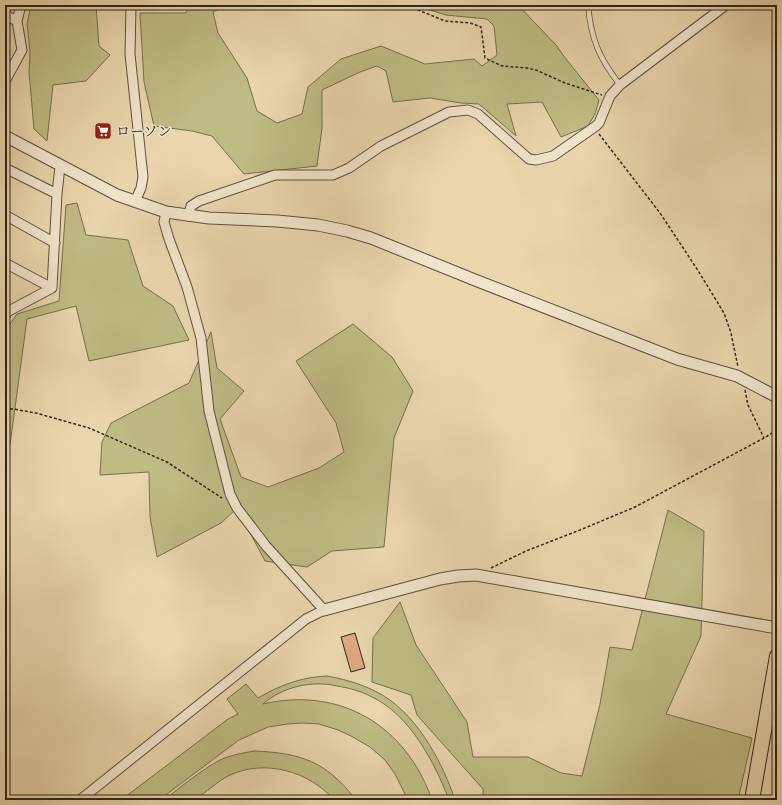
<svg xmlns="http://www.w3.org/2000/svg" width="782" height="805" viewBox="0 0 782 805" font-family="Alegreya,'Noto Serif JP',serif">
	<rect width="100%" height="100%" fill="#e9d6ad"/>
	<filter id="stains"><feTurbulence type="fractalNoise" baseFrequency=".005" numOctaves="4"/><feColorMatrix values="0 0 0 0 .2 0 0 0 0 .09 0 0 0 0 .02 0 0 0 .5 -.17"/></filter>
	<radialGradient id="worn" r=".72"><stop offset=".6" stop-color="#630" stop-opacity="0"/><stop offset="1" stop-color="#630" stop-opacity=".3"/></radialGradient>
	<!-- green -->
	<path fill="#bfbb84" stroke="#766f4f" d="M31 5H96L99 46 110 55 86 81 53 85 47 141 34 129 29 72 30 52 27 24Z
		M189 5H226L213 12 218 33 247 78 257 111 277 123 302 114 308 87 341 59 381 46 425 64 474 59 482 66 497 55 494 26 487 19 446 15 414 5H518L556 45 566 59 599 100 595 114 588 126 561 137 542 102 507 104 516 136 479 104 461 103 430 98 393 102 386 71 377 66 360 72 322 90V128L317 166 244 174 212 136 192 131 154 126 144 82 140 13H186Z
		M77 203 86 235 128 240 143 286 173 306 189 340 89 361 76 306 27 319 10 445 5 448V331L17 314 59 301 66 205Z
		M353 324 392 357 413 391 394 438 384 547 332 551 307 567 265 561 237 508 221 523 157 557 150 517 149 472 100 475 102 442 111 423 189 383 211 332 217 368 244 391 220 419 241 477 268 487 319 468 344 452 336 423 296 361Z
		M668 510 704 531 701 636 666 714 752 738 738 800H483V789L417 715 411 695 372 682 373 638 400 602 416 645 467 722 473 757H528L561 773 582 776 600 704 610 647 632 650Z
		M327 676C349 680 372 687 390 700 421 723 443 764 455 800H449C435 763 410 715 372 697 361 691 349 688 337 686 312 680 282 687 263 704 341 686 406 726 432 800H408L395 774 385 760 370 747 351 736 338 730 319 724 303 723 288 724 268 727 239 740 159 800H121L207 735 228 719 238 714 227 699 246 684 258 698C280 685 302 677 327 676Z
		M254 751C301 753 326 761 356 800H334C309 771 265 759 230 775 217 781 207 793 194 799 188 802 171 800 164 800 182 786 200 771 220 760 231 755 243 753 254 751Z"/>
	<!-- building -->
	<path fill="#dda984" stroke="#2e231a" d="M355 633 365 668 351 672 341 637Z"/>
	<g fill="none" stroke-linecap="round" stroke-linejoin="round">
		<defs>
			<path id="service" d="M588 5C591 39 599 58 620 85
				M5 797 7 800"/>
			<path id="minor" d="M131 5 130 54 143 177 141 188 135 202
				M5 15 17 21
				M5 81 22 50 17 21 21 5
				M5 168 57 194
				M5 215 55 243
				M188 216 191 206 199 201 275 175H333L349 168 381 146 449 112 468 110 478 114 529 159 536 160 553 156 596 126 599 123 610 96 620 85 726 5
				M5 263 52 288
				M5 316 7 312 52 288 57 194 60 166
				M80 800 306 619 324 610 266 546 237 508 230 494 209 411 201 338 187 287 169 239 164 222 166 212"/>
			<path id="tertiary" d="M5 136 117 195 166 212 209 218 277 221 318 225 347 231 371 238 475 280 677 359 737 376 777 397
				M324 610 440 579 458 576 476 575 777 628"/>
			<path id="primary" d="M752 800 777 656"/>
		</defs>
		<!-- service casing -->
		<use href="#service" stroke="#5d503f" stroke-width="6"/>
		<!-- minor casing -->
		<use href="#minor" stroke="#5d503f" stroke-width="11"/>
		<!-- tertiary casing -->
		<use href="#tertiary" stroke="#5d503f" stroke-width="13"/>
		<!-- primary casing -->
		<use href="#primary" stroke="#2e231a" stroke-width="16"/>
		<!-- path -->
		<path stroke="#2e231a" stroke-width="1.5" stroke-dasharray="3 2" stroke-linecap="butt" d="M398 5 418 10 445 21 470 23 481 27 485 58 502 66 527 68 536 70 565 83 602 95
			M599 134 660 213 697 269 724 313 731 333 738 367
			M745 390 748 405 764 438
			M5 409H13L36 413 89 428 167 462 222 498
			M491 568 526 551 580 530 635 507 764 438 777 430"/>
		<!-- service -->
		<use href="#service" stroke="#f1e4ca" stroke-width="4.5"/>
		<!-- minor -->
		<use href="#minor" stroke="#f1e4ca" stroke-width="9"/>
		<!-- tertiary -->
		<use href="#tertiary" stroke="#f1e4ca" stroke-width="11"/>
		<!-- primary -->
		<use href="#primary" stroke="#e9d6ad" stroke-width="14"/>
	</g>
	<!-- icons -->
	<defs>
		<symbol id="supermarket-square" viewBox="-11 -11 22 22"><rect x="-9" y="-9" width="18" height="18" rx="4" fill="#8f2418" stroke="#f1e4ca"/><path d="M-6-5.5h2.5l.6 2H6L4.5 2H-2.5L-4.4-4H-6ZM-1.5 3.2a1.3 1.3 0 1 0 .1 0ZM3 3.2a1.3 1.3 0 1 0 .1 0Z" fill="#fff"/></symbol>
	</defs>
	<g fill-rule="evenodd">
		<use href="#supermarket-square" x="93" y="121" width="20" height="20"/>
	</g>
	<g text-anchor="middle" stroke-width="3" stroke-linejoin="round" paint-order="stroke">
		<!-- poi labels -->
		<g font-size="14" fill="#2e231a" stroke="#f1e4ca" text-anchor="start">
			<text x="116" y="136">ローソン</text>
		</g>
	</g>
	<!-- margin -->
	<rect width="782" height="805" fill="none" stroke="#e9d6ad" stroke-width="20"/>
	<rect x="6" y="6" width="770" height="793" fill="none" stroke="#2e231a" stroke-width="2"/>
	<rect x="10" y="10" width="762" height="785" fill="none" stroke="#2e231a"/>
	<rect width="100%" height="100%" filter="url(#stains)"/>
	<rect width="100%" height="100%" fill="url(#worn)"/>
</svg>
